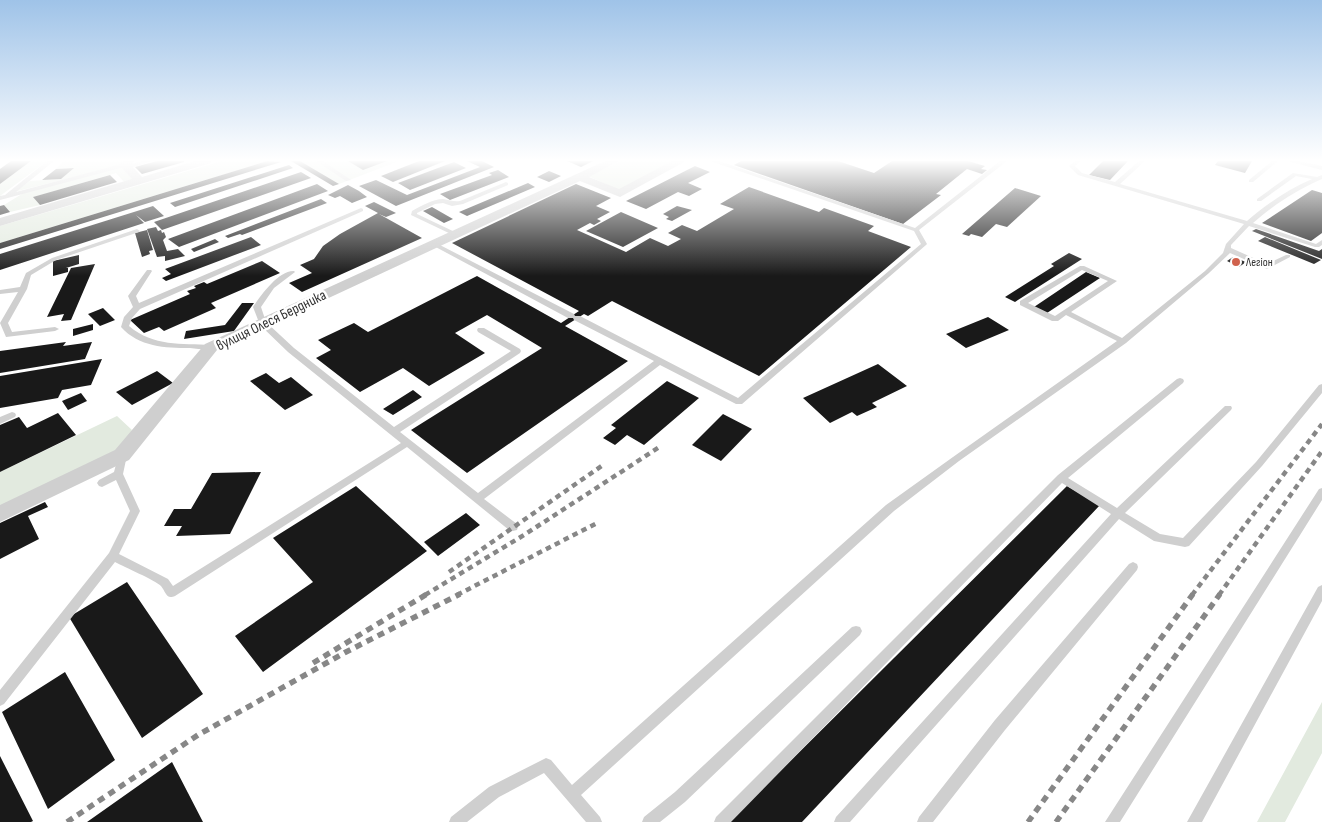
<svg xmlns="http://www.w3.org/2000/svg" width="1322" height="822" viewBox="0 0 1322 822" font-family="'Sofia Sans Condensed',sans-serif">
	<rect width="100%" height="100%" fill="#fff"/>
	<!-- green -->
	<path fill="#e2eadf" d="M31 161H47L0 196V184Z
		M64 161H125L121 165 14 192 30 181 61 179 73 168 56 169Z
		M222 161H267L0 243V226Z
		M300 161H399L339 184Z
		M621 161H676L619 190 588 176Z
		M122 166 135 179 125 183 116 173 34 197 40 205 10 212 4 205 25 192Z
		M117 416 132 430 120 451 0 507V472Z
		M1322 702V753L1285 822H1257Z"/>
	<!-- building -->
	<path fill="#191919" d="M11 161H31L0 184V169Z
		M157 161H184V162L142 174 135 167Z
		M267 161 281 162 0 249V243Z
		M291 161H300L339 184 333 186Z
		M348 161H387L363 170Z
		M419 161H445L393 182 381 176Z
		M467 161H482L494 167 396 206 359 186 376 180 407 195 480 167Z
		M567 161H593L581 167Z
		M741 161H838L874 173 892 161H968L985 166 981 169 987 170 982 174 967 169 936 194 941 195 903 224 734 165Z
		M1103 161H1128L1110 180 1089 175Z
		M1218 161H1252L1245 173 1215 165Z
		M454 162 466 168 410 190 398 183Z
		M289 165 293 168 175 207 170 203Z
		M695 166 710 172 688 183 702 189 689 196 678 192 646 209 626 201Z
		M74 168 61 179 42 180 56 169Z
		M498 170 509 177 450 200 440 194 492 175 489 173Z
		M549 171 561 176 549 182 537 177Z
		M301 172 311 178 162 230 154 222Z
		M110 175 117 182 40 205 33 197Z
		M528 183 535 187 467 216 459 212Z
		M317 184 328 191 179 247 168 239Z
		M576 184 611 198 596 206 610 212 597 219 601 221 594 225 590 223 577 230 626 252 650 238 668 246 681 239 668 233 682 225 697 231 734 209 720 204 749 187 819 212 824 208 874 226 868 231 911 247 759 376 612 301 588 316 584 314 565 326 628 361 467 473 411 430 542 348 487 315 455 333 485 353 429 386 403 368 360 392 316 358 331 350 318 340 354 323 368 332 477 276 561 323 579 311 452 243Z
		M348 185 359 191 367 197 352 203 340 196 335 198 328 195Z
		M1015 188 1041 196 1007 227 996 224 982 237 971 234 969 236 962 234Z
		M1312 190 1322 193V233L1311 241 1262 223Z
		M321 199 327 203 242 235 240 234 228 238 225 236Z
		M374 202 396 213 386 217 379 214 422 238 302 292 289 283 312 273 300 265 314 259 323 246 340 234 378 213 365 206Z
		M4 205 10 212 0 215V206Z
		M153 206 164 216 145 222 136 215 144 223 0 270V254Z
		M677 206 692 210 672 221 666 219 669 217 663 214Z
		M432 207 453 219 444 223 423 211Z
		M621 212 658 228 623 247 586 231Z
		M156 227 158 231 161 230 162 233 164 232 166 237 163 240 167 251 178 249 185 256 165 261V256L157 257 147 229Z
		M1256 229 1319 251 1322 249V259L1252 231Z
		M147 230 153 250 149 251 150 254 142 257 135 233Z
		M251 237 261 245 166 281 162 278 171 274 165 269Z
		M1265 237 1321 260 1314 264 1258 241Z
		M215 239 219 242 194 252 191 249Z
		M1069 253 1082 259 1015 302 1005 297 1054 266 1051 264Z
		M79 255V264L66 268H68V272L53 276V261Z
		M1233 257 1246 262 1239 267 1227 261Z
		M262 261 280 273 211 303 216 308 164 331 159 327 144 333 130 320 190 294 187 291 196 288 194 286 204 282 207 284Z
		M95 264 71 320 61 321 64 314 47 317 71 268Z
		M1086 272 1100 278 1047 313 1034 307Z
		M242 303H254L234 331 184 339 186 331 225 325Z
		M103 308 115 320 100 326 88 314Z
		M988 317 1009 330 966 348 946 334Z
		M93 324V330L73 336V329Z
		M66 342 63 346 92 342 85 359 0 373V351Z
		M102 359 91 385 62 390 58 398 0 408V376Z
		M878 364 907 386 872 403 877 407 857 416 852 412 830 423 803 398Z
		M157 371 173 383 132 405 116 392Z
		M266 373 279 383 291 377 313 395 285 410 250 381Z
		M667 381 699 398 644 445 627 435 615 445 603 438 616 428 611 425Z
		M413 390 422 397 393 415 383 409Z
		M81 393 87 401 68 410 62 401Z
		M58 413 76 435 0 472V425L19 417 27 428Z
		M723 414 752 429 721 461 692 445Z
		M261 472 230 534 176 536 182 526H164L174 509H191L212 473Z
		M356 486 427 551 263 672 235 636 313 582 273 538Z
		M1067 486 1100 505 802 822H729Z
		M45 502 48 507 28 516 39 539 0 559V523Z
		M466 513 480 525 438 556 424 542Z
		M127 582 203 694 142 738 69 617Z
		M65 672 115 760 48 809 2 712Z
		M0 756 33 821 31 822H0Z
		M172 762 203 822H87Z"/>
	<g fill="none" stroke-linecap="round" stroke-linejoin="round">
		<!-- service -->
		<path fill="#cfcfcf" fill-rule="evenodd" d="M47 161H54L16 192 125 163 128 165 142 161H152L127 169 124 167 0 200V196L5 195Z
			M316 161H323L351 180 346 181Z
			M710 161H719L915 228 1000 161H1007L919 230 927 244 926 245 742 404H736L660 365 484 499 517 524 518 527 517 530 513 531 509 530 407 447 175 596C166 600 166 592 161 586 155 580 124 567 115 562L4 704 0 706V690L109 553 130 511 116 480 102 487 99 486 97 483 99 480 114 472 119 453H125L127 455 123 474 140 511 119 554 168 579 173 586 401 443 288 352 260 325 253 307C261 295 279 270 294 271L295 272 274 288 261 307 266 322 294 348 394 427 511 351 478 332 477 330 478 328H484L520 349 521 351 520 353 400 432 478 493 654 361 574 320 573 318H568L432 245V243H436L574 314 575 316H580L738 398 921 244 914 231Z
			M1075 161H1081L1075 166 1082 173 1115 182 1139 161H1145L1120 184 1247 221C1267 204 1287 190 1312 179L1296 176 1261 201H1257V199L1293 173 1317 177 1322 175V179C1295 191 1275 204 1253 223L1316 244 1322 240V245L1319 247H1315L1249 226 1231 245V248L1267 264 1286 255H1290V257L1267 269 1230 253 1209 273 1126 343 959 461 894 511 581 795 600 817 602 822H586L544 773 499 797 467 822H449L451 817 489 787 546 758 551 760 572 785 886 505 953 457 1117 341 1066 315 1058 321H1052L1020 305V301L1080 266H1084L1117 281 1071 312 1122 338 1205 271 1223 253 1226 244 1244 224 1078 175 1069 166ZM1082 270 1108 281 1055 316 1028 303Z
			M1272 161H1278L1253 182H1249V180Z
			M1287 161H1298L1322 166V170Z
			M506 182 508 183V185L463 204 452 206 443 203 435 204 417 213V214L457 233V235H453L411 215 412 211C421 206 433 199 443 199 450 200 453 202 460 201Z
			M361 208 363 209V211L140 309 132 318 129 326C154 347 181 343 211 345L215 347 214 349C206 350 198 349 190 348 165 348 139 347 121 327L124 317 133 307 128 296 147 270H151L152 271 136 296 139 303Z
			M137 229 140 231 139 232 56 260 31 275 27 289 8 323 12 332 55 327 59 329 55 331 6 337 0 323 18 292 0 294V290L20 287 26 273 52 258Z
			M1180 378 1183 379 1184 381 1183 383 1068 478 1117 508 1225 406H1231L1232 408 1231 410 1125 513 1160 534 1183 538 1256 462 1319 385 1322 384V393L1262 466 1189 546 1185 547 1154 541 1119 519 850 822H834L836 817 1111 514 1062 483 731 822H714L716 817 1058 475 1177 379Z
			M12 412 15 413 16 415 15 417 0 424V417Z
			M1322 488V500L1120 822H1105L1319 489Z
			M1133 562 1137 564 1138 567 1137 570 1005 730 933 822H917L919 817 995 720 1129 564Z
			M1322 585V601L1202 822H1187L1318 587Z
			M856 626 860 627 862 631 860 635 685 802 660 822H642L644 817 675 792 852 627Z"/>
		<!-- minor -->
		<path fill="#cfcfcf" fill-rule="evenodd" d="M123 161H134L131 165 142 177 195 161H212L211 163 0 226V218L132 179 119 165Z
			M605 161H619L589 177 619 189 672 161H686L620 197 580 181 217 350 129 460 0 522V505L115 450 205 344Z"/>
		<!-- rail-far1 -->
		<path stroke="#878787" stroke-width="4.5" stroke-dasharray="5.5 4.5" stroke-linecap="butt" d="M449 572 603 465
			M425 595 524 535 661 446
			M457 595 597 523
			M1192 595 1322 424
			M1219 595 1322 451"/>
		<!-- rail -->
		<path stroke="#878787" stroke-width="5.5" stroke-dasharray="7 5.5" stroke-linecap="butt" d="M313 663 427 594
			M67 822 198 735 346 652 460 594
			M1028 822 1193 594
			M1056 822 1220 594"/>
	</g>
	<!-- sky -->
	<linearGradient id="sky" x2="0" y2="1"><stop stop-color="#9fc3e8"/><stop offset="0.58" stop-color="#fff"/><stop offset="1" stop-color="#fff" stop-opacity="0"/></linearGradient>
	<rect width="1322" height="276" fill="url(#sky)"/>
	<!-- markers -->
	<circle fill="#d0624d" stroke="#fff" stroke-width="2" cx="1236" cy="262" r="5"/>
	<g text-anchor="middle" stroke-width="5" stroke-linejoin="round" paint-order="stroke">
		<!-- far-poi labels -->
		<g font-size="12" fill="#323232" stroke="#fff" text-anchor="start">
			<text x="1246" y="266">Легіон</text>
		</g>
		<!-- street labels -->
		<g font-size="15" fill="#323232" stroke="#fff">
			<text transform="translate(271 320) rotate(-26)" y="5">вулиця Олеся Бердника</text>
		</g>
	</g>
</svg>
